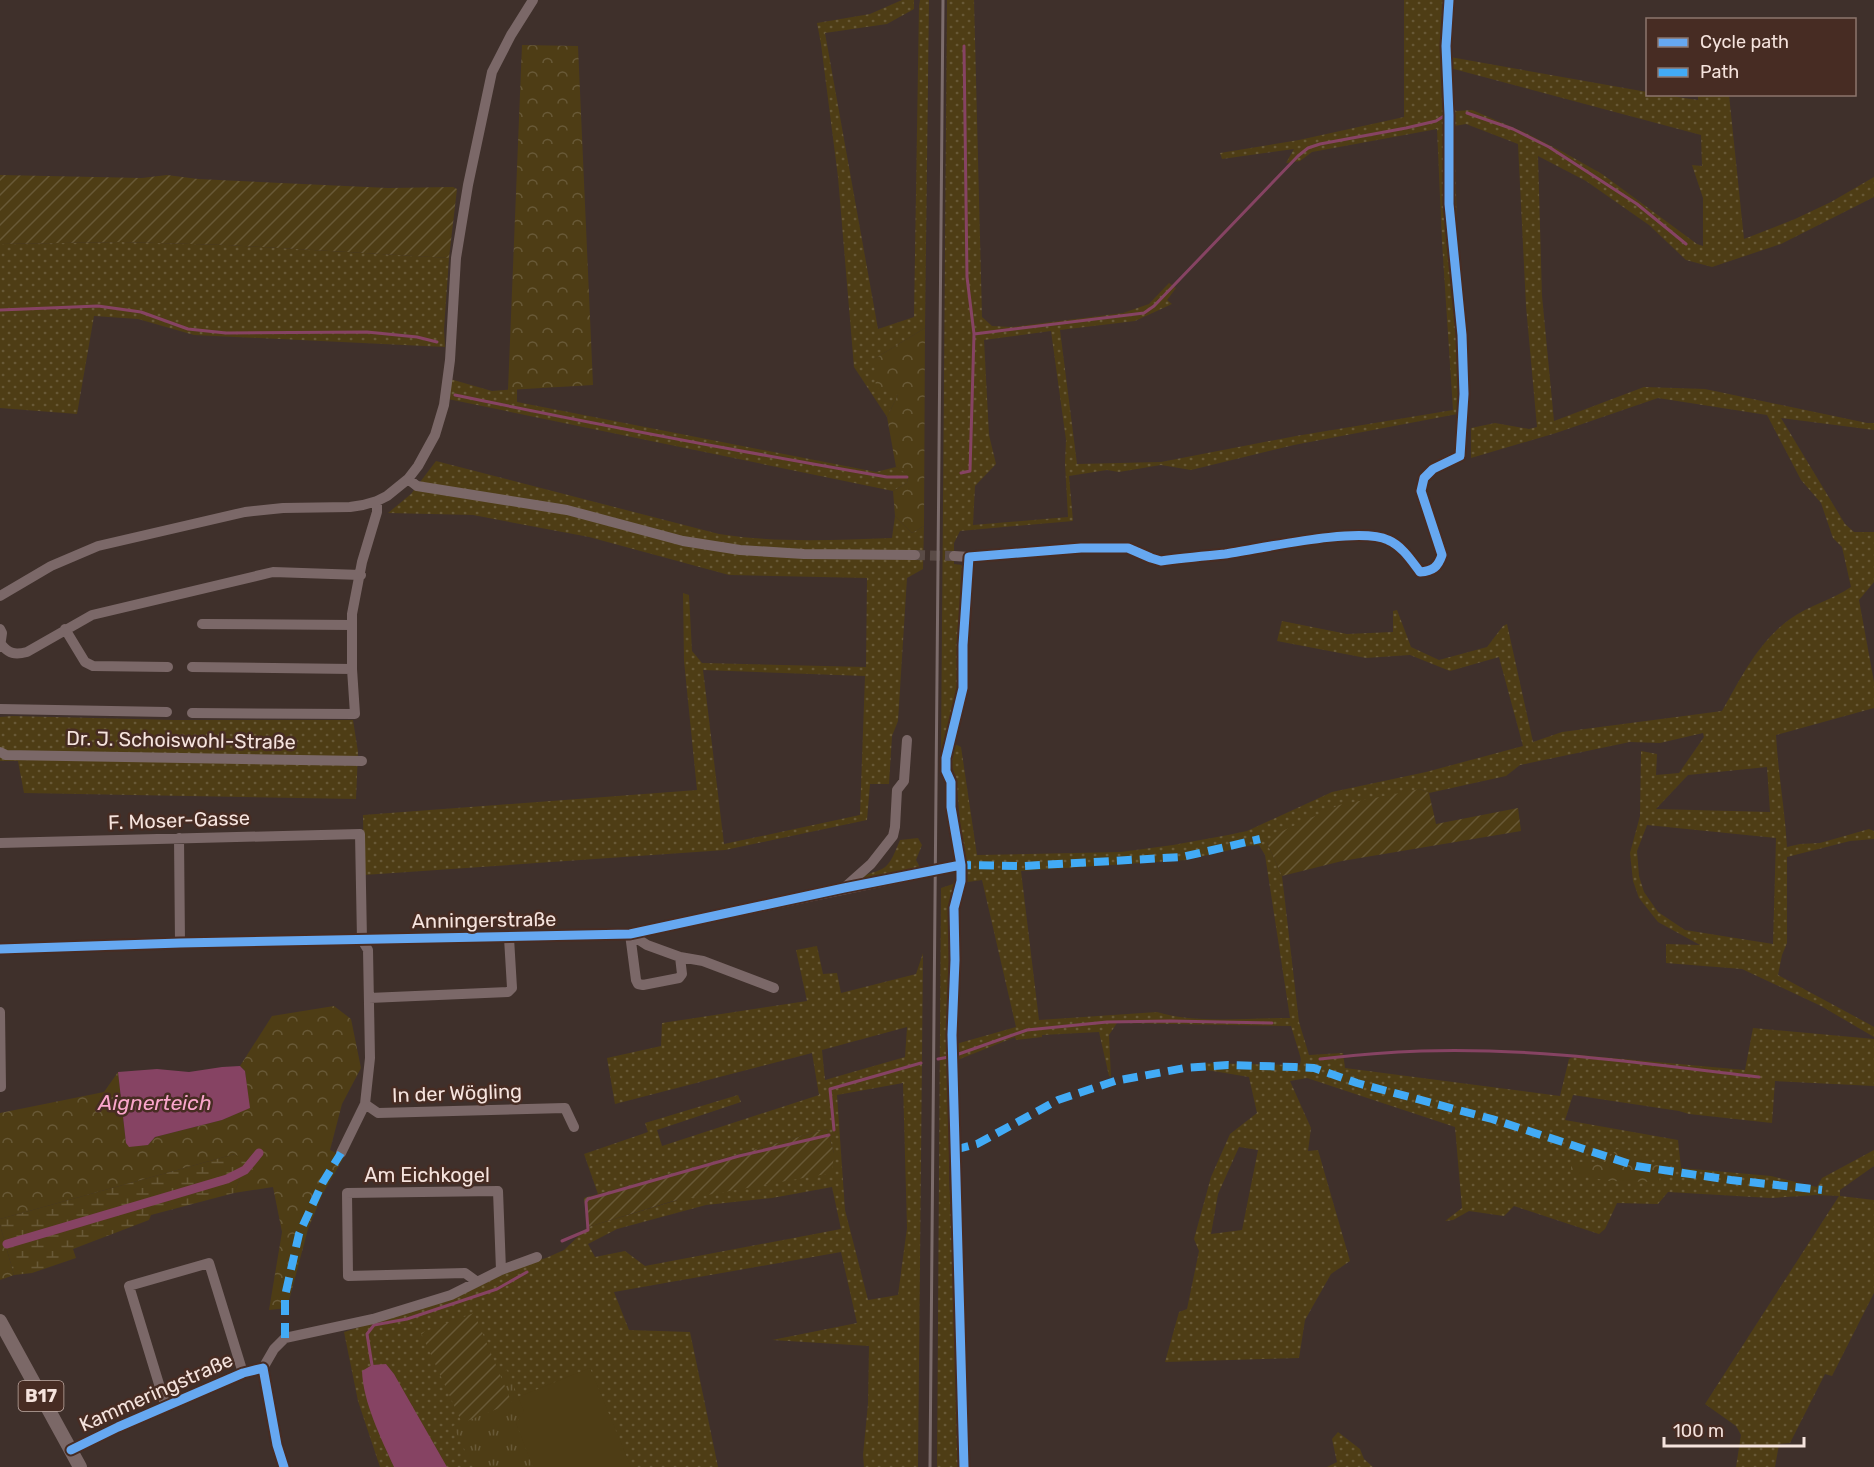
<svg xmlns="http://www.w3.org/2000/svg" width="1874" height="1467" viewBox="0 0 1874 1467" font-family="Rubik,sans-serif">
	<defs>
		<pattern id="grass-dots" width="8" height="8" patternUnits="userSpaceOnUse" patternTransform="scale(1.5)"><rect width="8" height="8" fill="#4e3d15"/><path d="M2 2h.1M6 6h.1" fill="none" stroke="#685937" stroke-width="1.8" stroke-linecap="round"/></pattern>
		<pattern id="forest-crowns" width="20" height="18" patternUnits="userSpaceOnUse" patternTransform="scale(1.5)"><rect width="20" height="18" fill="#4e3d15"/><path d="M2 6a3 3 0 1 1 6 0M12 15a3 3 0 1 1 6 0" fill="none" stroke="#685937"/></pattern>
		<pattern id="wetland-marsh" width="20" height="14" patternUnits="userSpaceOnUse" patternTransform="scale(1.5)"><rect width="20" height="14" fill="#4e3d15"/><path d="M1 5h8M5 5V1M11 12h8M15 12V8" fill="none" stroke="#685937"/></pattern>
		<pattern id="park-tufts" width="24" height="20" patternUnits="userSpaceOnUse" patternTransform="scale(1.5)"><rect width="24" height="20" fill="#4e3d15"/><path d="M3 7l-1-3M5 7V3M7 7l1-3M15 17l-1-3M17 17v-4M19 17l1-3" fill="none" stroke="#685937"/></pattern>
		<pattern id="garden-furrows" width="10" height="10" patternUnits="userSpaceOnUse" patternTransform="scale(1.5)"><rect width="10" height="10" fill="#4e3d15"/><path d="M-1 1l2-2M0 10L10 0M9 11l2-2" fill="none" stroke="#685937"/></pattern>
	</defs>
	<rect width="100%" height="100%" fill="#3f302b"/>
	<!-- grass -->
	<path fill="url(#grass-dots)" fill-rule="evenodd" d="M902 0H914V9L887 24 825 33 878 329 914 317 919 6 920 0H929L925 328 874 359 898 395 887 417 854 367 838 177 821 44 817 23 870 14Z
		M947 0H974L982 317 992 326 1011 327 1123 313 1149 304 1169 283 1176 288 1167 300 1172 304 1135 321 1060 330 1077 464 1161 462 1296 436 1453 410 1442 242 1437 129 1312 152 1300 161 1286 163 1294 149 1222 159 1220 153 1299 140 1404 117V0H1451L1450 57 1647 92 1648 94 1664 95 1698 100V95H1729L1744 239 1795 219 1831 202 1874 177V197L1781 244 1712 267 1686 260 1649 225 1586 181 1538 156 1542 296 1554 421 1644 387 1705 389 1867 423H1874V430L1781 418 1845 524 1854 532H1874V582L1859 600 1874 682V708L1776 735C1778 773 1785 810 1787 847L1800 844 1820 843 1869 829 1874 831V839L1850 841 1787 857V943L1782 955 1778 975 1867 1023 1874 1027V1037L1821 1006 1742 969 1666 963V944L1700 945 1658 922 1639 898 1633 881 1630 853 1640 816 1641 751 1657 754 1656 775 1679 773 1704 737 1703 733 1660 743 1630 742 1520 765 1506 776 1429 793 1420 789 1267 843 1282 876 1299 1022 1309 1055 1343 1053 1345 1068 1560 1096 1569 1059 1579 1055 1745 1070 1753 1028 1874 1039V1086L1775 1081 1772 1123 1689 1114 1679 1111 1573 1095 1565 1120 1678 1140 1681 1168 1771 1176 1817 1187 1822 1178 1874 1150V1166L1840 1190V1196L1874 1200V1293L1832 1376 1825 1374 1790 1443 1779 1444 1775 1467H1736L1741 1435 1736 1426 1705 1404 1839 1196 1816 1195 1771 1198 1668 1192 1658 1204 1617 1203 1605 1229 1599 1234 1514 1206 1504 1216 1469 1211 1453 1220 1445 1221 1462 1208 1455 1127 1307 1078 1290 1081 1311 1128 1308 1151 1318 1150 1350 1261 1331 1274 1305 1320 1299 1358 1165 1362 1179 1312 1187 1309 1199 1251 1194 1239 1211 1177 1230 1134 1257 1113 1249 1077 1195 1068V1063L1300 1065 1301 1059 1291 1026 1117 1023 1109 1035 1111 1077 1109 1076 1099 1032 1042 1035V1037L1016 1040 1015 1037 955 1061 956 1044 1016 1027 982 880 954 884 949 919V1177L958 1354 960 1467H937L941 888 953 884 963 855 956 778 949 759 955 744 961 747 977 855 1121 852 1173 845 1228 835 1247 831 1332 792 1426 772 1523 746 1499 657 1450 671 1410 655 1366 658 1277 641 1282 621 1347 634 1393 632V611L1397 610 1411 647 1439 660 1487 647 1503 626 1507 624 1533 742 1562 732 1722 711C1741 678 1758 642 1790 619 1809 605 1832 600 1851 587L1842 547 1833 538 1821 503 1801 480 1767 415 1658 398 1556 433 1471 458V428L1495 423 1529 429 1537 427 1526 306 1518 144 1466 124 1454 126 1457 226 1470 403 1468 412 1294 445 1191 470 1161 465 1119 472 1107 470 1069 476 1073 521 960 531 954 543V564L962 565 960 684 945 753 941 752ZM1450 68 1701 135 1702 166 1692 165 1703 198V246L1697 244 1602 174 1563 152 1526 133 1472 110 1456 111 1450 104ZM1051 331 1066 440 1065 463 1068 517 973 525 975 486 996 464 989 435 984 340ZM1767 767 1770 812 1656 809 1688 775ZM1647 825 1776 838 1773 944 1685 930 1658 912 1644 892 1639 876 1637 851ZM1259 845 1265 855 1290 1018C1248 1018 1196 1024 1157 1012L1039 1020 1021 871 1186 860 1247 846ZM1239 1147 1258 1150 1242 1230 1211 1234 1218 1194Z
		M122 242 227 245 449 258 444 329 445 347 194 335 138 319 94 316 77 414 0 408V244Z
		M450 379 492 391 517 389V402L876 472 896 467 908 474 907 483 893 491 448 399Z
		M436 461 719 534C776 543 834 540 892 538L895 516 912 533 924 526 923 569 907 578 898 721 892 736 889 784H870L867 820 725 850 364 875 363 815 697 790 684 661 683 593 689 595 692 651 702 663 866 667 867 578 729 575 589 537 473 515 388 513 411 494ZM703 670 865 676 860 815 724 844Z
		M12 716 174 720H353L358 752 356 799 24 793 18 761H0V717Z
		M918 838 922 845 916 860 921 869 861 880 859 879C867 873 874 873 882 869 891 865 896 849 900 840Z
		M817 946 823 974 837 973 841 993 916 974 923 953 918 1467H864L863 1455 868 1404 869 1346 772 1340 857 1323 841 1252 614 1292 629 1330 690 1332 718 1467H380L358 1401 344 1332 461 1295 522 1265 546 1258 564 1250 588 1227 834 1153 827 1129 598 1194 584 1154 648 1132 645 1123 738 1095 741 1102 657 1130 662 1146 819 1095 812 1053 615 1104 607 1058 661 1046 662 1023 807 1001 796 950ZM907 1027 905 1057 825 1080 822 1050ZM903 1083 907 1228 898 1295 868 1300 845 1210 837 1095ZM832 1187 841 1229 645 1266 625 1251 595 1257 588 1244 617 1229 706 1205 772 1198Z
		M1338 1432 1360 1449 1364 1459 1373 1467H1327L1337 1462 1332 1439Z"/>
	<!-- forest -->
	<path fill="url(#forest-crowns)" d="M522 45 578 46 593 385 508 390Z
		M925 328 924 526 912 533 895 516 893 491 907 483 908 475 896 467 887 417 898 395 876 388 874 359Z
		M334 1006 351 1019 361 1068 342 1104 330 1150 344 1157 323 1193 308 1229 287 1308 269 1310 282 1232 273 1187 234 1193 240 1179 235 1154 0 1219V1113L104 1092 118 1072 126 1143 148 1145 155 1137 222 1120 249 1108 245 1071 240 1066 272 1016Z
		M1617 1149 1662 1167 1659 1182 1610 1181 1571 1174V1162H1605Z
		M0 1225 14 1275 0 1280Z"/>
	<!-- wetland -->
	<path fill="url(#wetland-marsh)" d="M235 1154 251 1165 252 1175 240 1179 234 1193 151 1215 149 1220 73 1249 76 1258 32 1273 14 1275 0 1225V1219Z"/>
	<!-- park -->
	<path fill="url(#park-tufts)" d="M507 1370 524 1411 516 1423 533 1467H473L453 1426 512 1403 500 1372Z"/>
	<!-- garden -->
	<path fill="url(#garden-furrows)" d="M0 175 142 178 167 175 198 179 388 188 453 187 457 189 449 258 227 245 122 242 0 244Z
		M1420 789 1429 793 1436 824 1518 808 1521 831 1342 861 1282 876 1267 843 1278 833 1339 805Z
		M827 1129 834 1153 832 1173 673 1201 588 1227 584 1198Z
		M474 1313 512 1403 462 1423 421 1333Z"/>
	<!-- pitch -->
	<path fill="#4e3d15" d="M590 1368 631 1467H533L516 1423 524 1411 518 1397Z"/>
	<!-- water -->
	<path fill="#864363" d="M240 1066 245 1071 250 1108 222 1120 155 1137 148 1145 129 1147 126 1143 118 1072 157 1069 189 1072 222 1067Z
		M386 1364 394 1374 447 1467H394C381 1438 363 1402 362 1371L372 1365Z"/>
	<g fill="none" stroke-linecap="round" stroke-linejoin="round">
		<!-- stream -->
		<path stroke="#864363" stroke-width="3" d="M1467 113 1513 129 1549 147 1637 204 1686 244
			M0 310 98 306 141 312 188 329 226 333 367 332 417 337 437 342
			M974 334 1144 313 1154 306 1298 156 1308 148 1320 144 1406 128 1436 121 1444 116
			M455 395C599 425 743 452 887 477H907
			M961 473 970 471 974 334 967 277 964 46
			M956 1055 1027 1030 1107 1022 1170 1021 1272 1023
			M938 1059 949 1057
			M1320 1059C1354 1055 1387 1052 1421 1051 1534 1047 1647 1064 1759 1077
			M834 1130 830 1089 921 1063
			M562 1241 588 1230 586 1202 588 1199 739 1156 829 1135
			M372 1365 367 1334 374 1325 407 1319 497 1289 527 1272"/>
		<!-- canal -->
		<path stroke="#864363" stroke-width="9" d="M7 1244 227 1179 245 1170 259 1153"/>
		<!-- minor-tunnel -->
		<path stroke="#5a4b46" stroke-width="10" stroke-dasharray="10 5" stroke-linecap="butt" d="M915 555 954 556"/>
		<!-- minor -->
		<path stroke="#7b6868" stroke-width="10" d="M408 479 417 486 567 510 683 541 740 550 804 554 915 555
			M954 556 969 557 1081 548
			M0 596 51 566 98 546 245 512 283 508 350 507 363 505 377 501 387 496 408 479 418 466 435 435 444 405 450 360 456 258 468 185 492 72 511 35 533 0
			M202 624 352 625
			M0 629 2 633 0 647
			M65 629 85 662 93 666 168 667
			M1 644C9 654 15 655 27 652L92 615 273 572 361 575
			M192 667 352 669
			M0 709 167 712
			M192 713 355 714 352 669V614L362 562 377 512V501
			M0 752 6 755 362 761
			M179 838 180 943
			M0 843 360 834 362 940 368 950 370 1058 365 1104 341 1153
			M947 868 961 865
			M844 888 871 864 893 836 895 827 897 790 904 781 907 740
			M630 934 647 945 680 957 703 961 774 988
			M630 934 636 980 638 984 643 985 679 978 682 974 680 957
			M0 949 180 943 630 934 909 876
			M369 998 508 992 512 988 509 938
			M0 1012 1 1087
			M365 1104 378 1113 565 1108 574 1127
			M476 1281 465 1273 348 1276 347 1193 498 1191 501 1270
			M166 1407 129 1286 209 1263 243 1373
			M71 1450 118 1427 243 1373 263 1368
			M284 1467 277 1445 263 1368 274 1349 285 1338 373 1319 451 1295 501 1270 537 1257"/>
		<!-- major -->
		<path stroke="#7b6867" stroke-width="14" d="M0 1321 80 1467"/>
		<!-- rail -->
		<path stroke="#7c6c6b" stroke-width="3" d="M930 1467 943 0"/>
		<!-- minor-bridge -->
		<path stroke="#7b6868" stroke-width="10" d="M909 876 947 868"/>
		<!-- quiet -->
		<path stroke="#42abf6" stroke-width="8" stroke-dasharray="15 8" stroke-linecap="butt" d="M961 870V865L1023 866 1182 857 1260 839
			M954 1150 977 1144 1058 1100 1115 1081 1185 1068 1228 1065 1295 1067 1314 1068 1357 1083 1492 1119 1636 1166 1731 1180 1822 1190
			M285 1338V1296L299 1234 323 1182 341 1153"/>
		<defs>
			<path id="cycleway" d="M0 949 180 943 630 934 844 888 961 865
				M71 1450 118 1427 243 1373 263 1368 277 1445 284 1467
				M964 1467 952 1035 955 960 954 908 961 881V865L951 807V782L946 771V758L963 688V645L969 557 1081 548H1128L1151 558 1161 561C1182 558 1204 556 1225 554 1260 549 1359 526 1388 540 1402 546 1411 560 1420 572 1433 571 1438 567 1442 555L1421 491 1424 478 1433 469 1460 456 1464 394 1462 335 1449 204V115L1446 46 1449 0"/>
		</defs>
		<!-- cycleway casing -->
		<use href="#cycleway" stroke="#472c23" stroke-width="13"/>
		<!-- cycleway -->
		<use href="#cycleway" stroke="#66a8f1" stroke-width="9"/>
	</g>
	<g text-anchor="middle" stroke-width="5" stroke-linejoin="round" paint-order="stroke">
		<!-- shield labels -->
		<rect fill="#472c23" stroke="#c1aca5" stroke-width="1.5" x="18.5" y="1381" width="45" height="30" rx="4.5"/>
		<g font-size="18" font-weight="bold" fill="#f5e3dd">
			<text x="41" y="1402">B17</text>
		</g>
		<!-- street labels -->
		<g font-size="20" fill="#f5e3dd" stroke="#472c23">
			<text transform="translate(181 740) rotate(1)" y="7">Dr. J. Schoiswohl-Straße</text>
			<text transform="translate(179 820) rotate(-2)" y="7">F. Moser-Gasse</text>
			<text transform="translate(484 920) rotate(-1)" y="7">Anningerstraße</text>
			<text transform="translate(457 1093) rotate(-2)" y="7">In der Wögling</text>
			<text x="427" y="1182">Am Eichkogel</text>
			<text transform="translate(156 1392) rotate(-24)" y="7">Kammeringstraße</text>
		</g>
		<!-- water labels -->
		<g font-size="21" font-style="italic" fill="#faa6cc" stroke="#472c23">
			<text x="155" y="1110">Aignerteich</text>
		</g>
	</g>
	<!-- legend -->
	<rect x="1646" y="18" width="210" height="78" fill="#472c23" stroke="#8d756d" stroke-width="1.5"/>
	<rect x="1658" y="38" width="30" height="9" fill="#66a8f1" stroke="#8d756d" stroke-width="1.5"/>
	<text x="1700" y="48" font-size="18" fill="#f5e3dd">Cycle path</text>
	<rect x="1658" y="68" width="30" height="9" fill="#42abf6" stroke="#8d756d" stroke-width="1.5"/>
	<text x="1700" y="78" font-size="18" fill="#f5e3dd">Path</text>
	<!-- scale -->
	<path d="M1664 1437v9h140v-9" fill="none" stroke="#f5e3dd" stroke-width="3"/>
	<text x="1673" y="1437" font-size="18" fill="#f5e3dd" stroke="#472c23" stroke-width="4.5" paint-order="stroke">100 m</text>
</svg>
